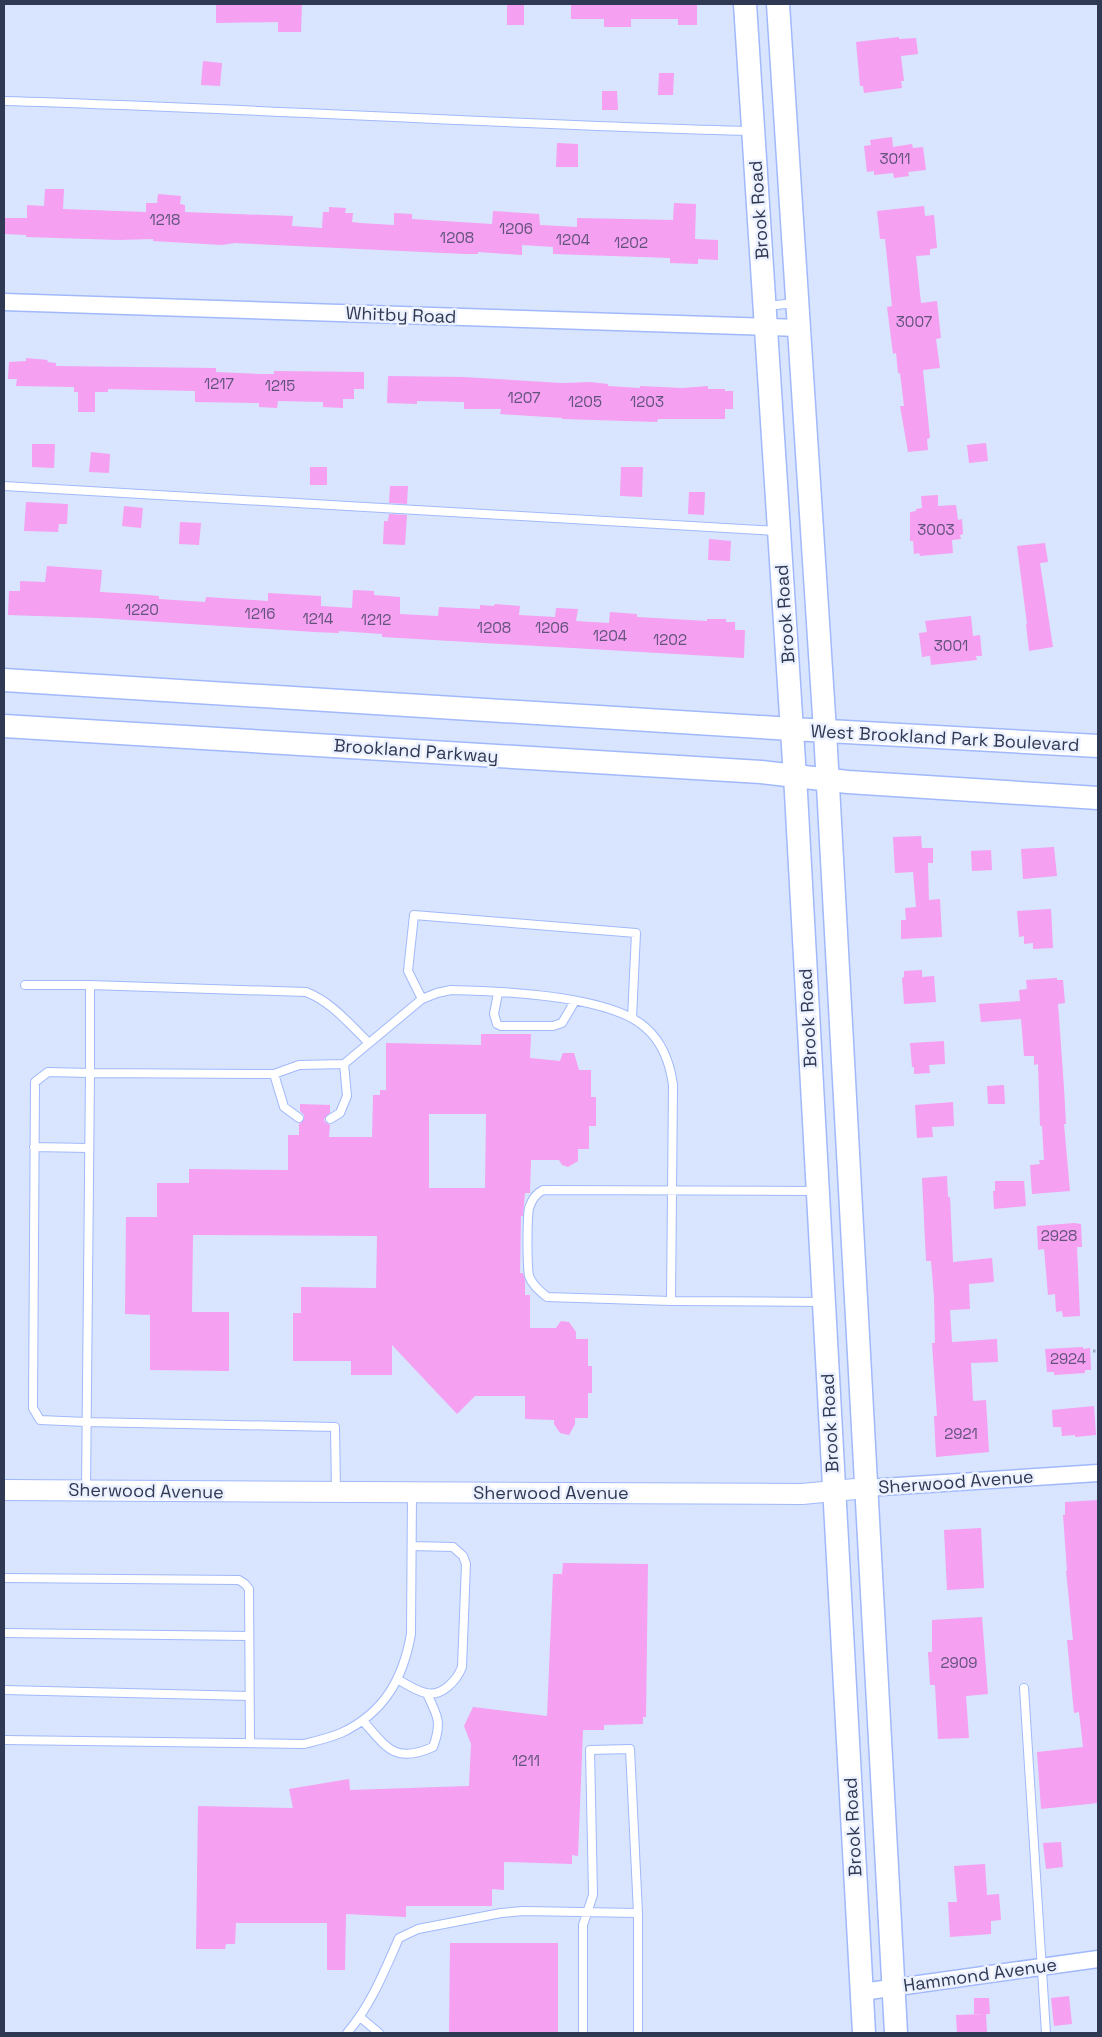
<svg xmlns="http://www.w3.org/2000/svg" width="1102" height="2037" viewBox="0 0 1102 2037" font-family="'Space Grotesk',sans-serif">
	<rect width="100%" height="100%" fill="#d9e4ff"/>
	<!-- building -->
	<path fill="#f5a0f1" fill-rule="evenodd" d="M216 4H302L301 32H278V22L216 23Z
		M507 4H524V25H507Z
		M571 4H697V25H678V19H631V27H604V19H571Z
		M899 37V39L916 38 918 54 901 56 904 81H901L902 88 864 93 863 86H860L856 42Z
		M203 61 222 63 220 86 201 85Z
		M659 73H674L673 95H658Z
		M602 91H617L618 110H602Z
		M892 137 893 147 912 144 913 148 923 147 926 170 908 172 909 176 894 178 893 173 874 175V171L867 172 864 146 871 145 870 140Z
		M557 143 578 144V167H556Z
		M45 189H64L63 209 146 212V203H157L158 194 181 196 180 204 185 205V212L293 216 292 226 322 228 323 212H329V207L346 208 345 213H353L352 222 360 223 394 225V213L412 214V219L492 224 493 211 539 214 540 225 577 227V218L673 220 674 203 696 204 695 239 718 240V260L698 259V264L670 263V258L553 254V247L522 245V255L478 252V254H465L235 243 222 245 153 241V239L119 240 26 237V235L4 234V218H27V205L44 206Z
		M924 206 925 216 934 215 937 248 930 249V255L916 256 921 303 937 301 941 338 936 339 940 368 923 370 930 438 927 439 928 450 908 452 900 406H904L900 373H898L896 353 893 354 887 307 892 306 885 239H880L877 211Z
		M26 358 48 360 47 362 56 363V366L216 368V372L259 374H274V371L364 372V389H354V399H343V408L323 407V402L278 401 277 408 259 407V403L195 402V391L108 389V392H95V412H78V392H74V387L16 386 17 379H8L9 362 26 361Z
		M388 376 463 377 562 383 591 382 608 384V386L640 388V386L682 388 708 386V389H725V391H733V409H725V419H658L657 422 562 419V418L500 414 501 409H464V402L417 401V404L387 403Z
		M986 443 988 461 969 463 967 445Z
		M32 444H55L54 468 32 467Z
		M91 452 110 454 109 473 89 472Z
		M310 467H327V485H310Z
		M621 467H643L642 497 620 496Z
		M390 486H408L407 504 389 503Z
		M689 492H705L704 515 688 514Z
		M938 495V506L956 505 958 520 962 519 963 534 960 535 961 539 952 540 953 553 920 556 919 553 914 554 913 541H910V512L916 511V509L922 508 921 496Z
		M26 502 68 504 67 524H59L58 532 24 531Z
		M124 506 143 508 141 528 122 526Z
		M389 514 407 515 405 545 383 544 384 521H388Z
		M180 522 201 523 199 545 179 544Z
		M709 539 731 541 730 561 708 560Z
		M1045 543 1048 562 1040 563 1053 647 1029 651 1026 624H1027L1017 546Z
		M47 566 102 570 100 592 136 594 159 596V599L205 602 206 597 268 601V593L321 596V606L352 608 353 590 374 591V595L400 597V614L438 616 439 607 480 609V605L494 606 495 604 520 606 519 615 555 617 556 608 578 609 576 621 609 623 610 612 637 614V617L707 621V619H726V622H735V630H745L744 658 382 637V634L339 631V633L314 632 98 618 8 615 9 591H20V581L45 582Z
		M971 616 973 636 980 635 982 656H976L977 660 931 665 930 656 922 657 919 633 927 632 925 621Z
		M921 836 922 848H933V863H928L929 900 940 899 942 937 901 939V920H906L905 908 916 907 913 872 895 873 893 837Z
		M1054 847 1057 876 1023 879 1021 849Z
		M991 850 992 870 972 871 971 851Z
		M1051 909 1053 948 1033 949V943L1024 944V936L1019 937 1017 911Z
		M922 970V977L934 976 936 1002 904 1004 902 978 904 977V971Z
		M1057 978V980H1063L1065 1003 1058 1004 1064 1088 1066 1124H1064L1070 1191 1032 1194 1030 1165 1040 1164 1039 1160H1044L1042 1126H1040L1038 1064 1034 1065V1056H1024L1021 1019 981 1022 979 1004 1020 1001 1019 990 1027 989 1026 980Z
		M481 1034H531L530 1058 560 1061 563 1053H574L579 1070H591V1097H596V1126H589V1149H578V1161L568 1167 562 1165 559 1160H531L530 1193H525L523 1216H521L520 1273H523L525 1280V1295H530V1328H556L561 1321 569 1322 576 1332V1339H588V1366H592V1393H588V1418H575V1424L569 1435 560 1433 554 1424V1420L525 1419V1396H475L457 1414 392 1345V1375H351V1361H293V1313H301V1287L376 1288 377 1236 193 1235 192 1312H229V1371L150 1370V1315L125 1314 126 1217H157V1183H189V1169L288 1170V1135H299V1124L304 1119V1115L300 1111V1104L330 1105V1113L324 1119 325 1122 330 1125 329 1137H372L373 1095H380V1090H386V1043L481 1045ZM429 1114H486L485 1188H429Z
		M944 1041 945 1064 929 1065 930 1073 914 1074V1067H912L910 1043Z
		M1004 1085 1005 1104H988L987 1086Z
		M953 1102 954 1126 932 1127 933 1137 917 1138 915 1105Z
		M947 1176 948 1197H950L953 1262 992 1258 994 1282 969 1284 970 1309 950 1310 952 1342 997 1339 998 1362 971 1363 973 1401 986 1400 989 1452 936 1457 934 1416H937L932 1343H935L934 1297 931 1261H926L922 1178Z
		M995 1181H1024L1026 1206 994 1209 993 1191H995Z
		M1074 1223 1081 1224 1082 1247H1077L1080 1316 1063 1317 1062 1311 1056 1312 1055 1294 1048 1295 1044 1249 1038 1250 1037 1226Z
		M1083 1347V1349L1090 1348 1091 1370H1085V1373L1054 1375V1372H1047L1045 1349Z
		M1094 1406 1096 1435 1075 1437V1435L1062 1436 1061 1427H1053L1052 1410Z
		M1098 1500V1803L1041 1809 1037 1752 1083 1747 1079 1712 1074 1713 1067 1640H1073L1066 1571H1067L1063 1515H1065V1502Z
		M981 1528 984 1588 947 1590 944 1530Z
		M563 1563 648 1564 646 1717H643V1724L604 1725V1730H583L578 1856 572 1855V1864L504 1862V1890L492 1889V1906H406V1917L346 1914 345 1970H327V1923H236L235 1944H226L225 1949H196L198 1806 293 1808 289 1789 349 1779 350 1790 469 1786 471 1744 464 1726 473 1707 547 1716 553 1574H562Z
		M982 1617 988 1694 966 1696 969 1738 938 1739 935 1685H930L928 1652H932V1620Z
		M1061 1842 1063 1867 1046 1869 1043 1843Z
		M985 1864 987 1895 999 1894 1001 1920 991 1921V1934L950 1937 948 1902H957L954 1866Z
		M450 1943H558V2033H449Z
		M1069 1996 1072 2024 1054 2026 1051 1998Z
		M974 1998H989L990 2014H974Z
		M986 2014 987 2033H957L956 2015Z"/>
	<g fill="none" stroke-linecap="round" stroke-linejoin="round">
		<defs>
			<path id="service" d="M4 101C253 108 502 125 751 131
				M767 306 795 303
				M4 486 777 531
				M25 985H90
				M498 993 494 1014 497 1024 501 1026H553L562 1023 575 1001
				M422 999 408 971 414 915 636 933 632 1018
				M274 1074 284 1107 299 1118
				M330 1119 340 1113 347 1096 344 1064
				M34 1147 89 1148
				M671 1301 547 1297C540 1291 532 1285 529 1276 527 1265 527 1219 529 1208 532 1200 535 1194 543 1190L816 1191
				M86 1491 90 1073 274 1074 299 1065 344 1064 422 999 437 993 451 990C499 991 611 995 646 1028 663 1043 670 1063 673 1085L671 1301 823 1302
				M336 1491 335 1427 86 1422 40 1420 33 1408 35 1082 48 1072 90 1073V985L306 992C332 1002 349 1024 369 1043
				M4 1578 239 1580 245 1584 249 1589 250 1743
				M4 1633 249 1636
				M397 1679C406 1684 416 1691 426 1693 442 1697 457 1680 462 1667L466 1564 463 1556 453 1547 412 1546
				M1024 1688 1046 2033
				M4 1690 249 1696
				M363 1721C387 1748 395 1764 433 1747 442 1723 438 1716 427 1694
				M4 1740 304 1744C316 1741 329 1738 341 1733 384 1713 403 1679 411 1634L412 1492
				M360 2017 379 2033
				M347 2033C371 2005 384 1972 399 1938L418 1929 501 1913 523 1911 638 1913
				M583 2033V1925L593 1895 590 1750 630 1749 638 1913V2033"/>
			<path id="minor" d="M4 302 799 328
				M866 1488 1098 1473
				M862 1992 1098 1959"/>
			<path id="tertiary" d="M4 1490C270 1493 536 1492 802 1494L866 1488"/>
			<path id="secondary" d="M745 4 796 793 864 2033
				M778 4 825 731 896 2033
				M4 680 792 729 1098 746
				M4 726 761 772 848 782 1098 798"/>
		</defs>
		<!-- service casing -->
		<use href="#service" stroke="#a1b9fb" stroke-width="10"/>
		<!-- minor casing -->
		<use href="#minor" stroke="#a1b9fb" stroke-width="19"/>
		<!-- tertiary casing -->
		<use href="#tertiary" stroke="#a1b9fb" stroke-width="22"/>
		<!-- secondary casing -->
		<use href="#secondary" stroke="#a1b9fb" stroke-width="25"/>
		<!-- path -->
		<path stroke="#a0aac5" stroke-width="3" stroke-dasharray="2.5 2.5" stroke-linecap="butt" d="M1093 1351H1098"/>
		<!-- service -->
		<use href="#service" stroke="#fff" stroke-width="8"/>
		<!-- minor -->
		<use href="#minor" stroke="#fff" stroke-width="16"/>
		<!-- tertiary -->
		<use href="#tertiary" stroke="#fff" stroke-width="20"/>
		<!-- secondary -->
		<use href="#secondary" stroke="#fff" stroke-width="22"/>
	</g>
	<g text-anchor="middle" stroke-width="5" stroke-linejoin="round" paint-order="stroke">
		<!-- number labels -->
		<g font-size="15" fill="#61537b">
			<text x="895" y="164">3011</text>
			<text x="165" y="225">1218</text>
			<text x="516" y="234">1206</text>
			<text x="457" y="243">1208</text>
			<text x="573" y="245">1204</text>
			<text x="631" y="248">1202</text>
			<text x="914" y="327">3007</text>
			<text x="219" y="389">1217</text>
			<text x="280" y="391">1215</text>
			<text x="524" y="403">1207</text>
			<text x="585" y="407">1205</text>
			<text x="647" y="407">1203</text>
			<text x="936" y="535">3003</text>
			<text x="142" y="615">1220</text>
			<text x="260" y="619">1216</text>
			<text x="318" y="624">1214</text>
			<text x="376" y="625">1212</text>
			<text x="494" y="633">1208</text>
			<text x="552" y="633">1206</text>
			<text x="610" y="641">1204</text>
			<text x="670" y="645">1202</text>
			<text x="951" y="651">3001</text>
			<text x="1059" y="1241">2928</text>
			<text x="1068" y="1364">2924</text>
			<text x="961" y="1439">2921</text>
			<text x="959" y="1668">2909</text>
			<text x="526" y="1766">1211</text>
		</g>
		<!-- street labels -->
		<g font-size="18" fill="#303954" stroke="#ecf1ff">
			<text transform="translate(759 210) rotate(-94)" y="6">Brook Road</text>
			<text transform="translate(401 315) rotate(2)" y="6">Whitby Road</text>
			<text transform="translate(785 614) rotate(-94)" y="6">Brook Road</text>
			<text transform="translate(945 738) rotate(3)" y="6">West Brookland Park Boulevard</text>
			<text transform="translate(416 751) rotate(4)" y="6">Brookland Parkway</text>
			<text transform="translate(808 1018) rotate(-93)" y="6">Brook Road</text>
			<text transform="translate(830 1423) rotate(-93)" y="6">Brook Road</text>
			<text transform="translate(956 1482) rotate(-4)" y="6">Sherwood Avenue</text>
			<text transform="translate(146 1491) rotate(1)" y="6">Sherwood Avenue</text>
			<text x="551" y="1499">Sherwood Avenue</text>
			<text transform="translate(853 1827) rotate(-93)" y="6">Brook Road</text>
			<text transform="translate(980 1975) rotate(-8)" y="6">Hammond Avenue</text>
		</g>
	</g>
	<!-- border -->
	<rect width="1102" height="2037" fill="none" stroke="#303954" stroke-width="10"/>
</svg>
